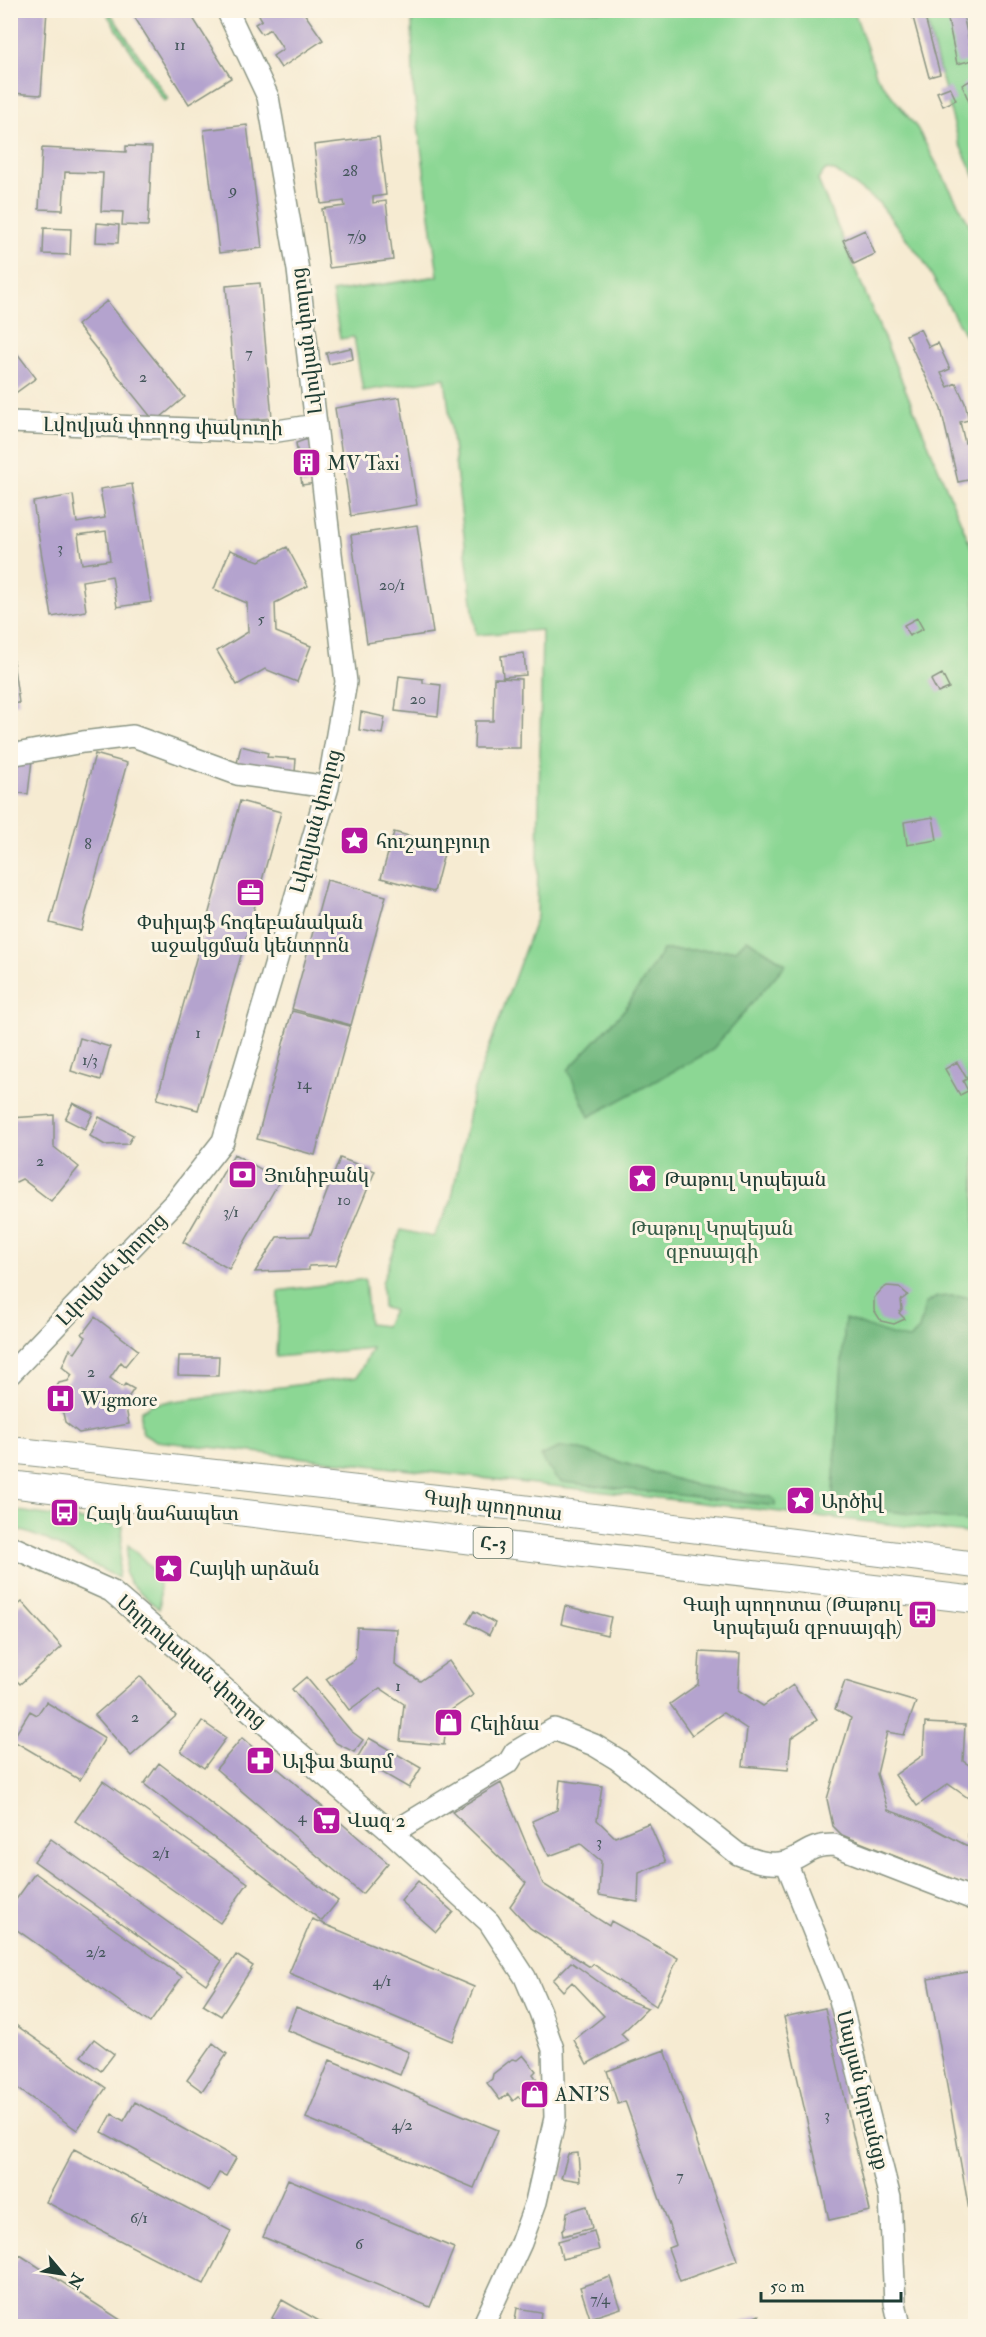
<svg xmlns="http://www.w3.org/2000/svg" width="986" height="2337" viewBox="0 0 986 2337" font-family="'IM FELL Double Pica','Noto Serif Armenian',serif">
	<rect width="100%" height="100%" fill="#fcf5e5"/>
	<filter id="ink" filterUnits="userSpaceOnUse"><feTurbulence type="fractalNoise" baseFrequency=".0167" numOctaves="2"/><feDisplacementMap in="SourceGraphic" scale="12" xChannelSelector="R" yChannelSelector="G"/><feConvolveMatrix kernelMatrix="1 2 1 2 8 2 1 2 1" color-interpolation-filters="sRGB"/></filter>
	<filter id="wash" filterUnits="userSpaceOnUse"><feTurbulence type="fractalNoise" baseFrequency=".008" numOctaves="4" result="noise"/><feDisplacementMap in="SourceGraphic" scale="24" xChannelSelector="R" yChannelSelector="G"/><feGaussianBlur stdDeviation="1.35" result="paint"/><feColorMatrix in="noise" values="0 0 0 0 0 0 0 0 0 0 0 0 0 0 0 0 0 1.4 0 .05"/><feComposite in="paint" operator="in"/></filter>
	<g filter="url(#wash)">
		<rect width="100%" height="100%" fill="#f6ebd2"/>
		<!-- green -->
		<path fill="#8cd794" stroke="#568a64" stroke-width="1.5" d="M412 11H854L877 77 917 128 975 235V353L923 260 879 203 835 171 825 170 818 180 975 556V1534L156 1441 143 1433 140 1424 141 1411 152 1404 357 1377 372 1348 276 1357 279 1291 365 1279 369 1324 385 1326 393 1310 383 1308 382 1283 401 1230 433 1237 451 1202 473 1092 537 916 542 630 476 635 445 378 363 391 354 337 340 339 332 292 438 276 413 86Z
			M924 11H975V177L959 143Z
			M111 14 168 99 164 101 108 16Z
			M11 1510 123 1526 118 1578 47 1540 11 1527Z
			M128 1545C150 1565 165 1577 159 1609L130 1583 125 1574Z"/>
		<!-- forest -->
		<path fill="#71b87e" stroke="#487a59" stroke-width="1.5" d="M747 939 786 964 711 1051 589 1117 568 1070 625 1009 663 950H736Z
			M949 1296 975 1297V1522L832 1504 845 1319C867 1325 886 1336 909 1339L919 1330 925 1304 937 1297Z
			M561 1447 578 1449 698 1486 771 1497 775 1500V1506L562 1482 555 1477 540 1456Z"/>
		<g id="blocks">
			<!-- building -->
			<path fill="#b4a3ce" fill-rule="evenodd" d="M10 10H47L41 95 10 93Z
				M130 10H188L231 78 189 104Z
				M265 10H302L323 40 281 68 273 56 283 49 270 29 262 34 255 24 262 20 259 15Z
				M911 10H923L940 74 929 77Z
				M946 10H962L973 60 957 64Z
				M965 10H975V52Z
				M975 78V116L962 85Z
				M950 87 956 100 943 106 937 92Z
				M247 125 262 248 219 253 204 130Z
				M379 137 386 195 373 197V203L386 201 393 260 329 268 322 209 345 206 344 201 321 204 314 145Z
				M126 146 152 147 148 226 122 225 123 212 101 211 103 173 65 172 63 210 39 209 42 148 126 152Z
				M97 223 119 225 118 243 96 242Z
				M44 228 71 229 70 255 43 254Z
				M865 230 875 254 854 264 843 240Z
				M260 283 272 418 237 421 226 286Z
				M107 301 185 397 155 422 77 325Z
				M920 329 929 347 938 343 950 369 941 373 948 387 956 383 965 403 969 420 960 422 965 443 973 441 975 466 970 467 973 479 958 482 941 409 906 335Z
				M10 344 36 378 10 397Z
				M351 348 353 359 329 364 326 353Z
				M400 397 417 505 351 516 335 408Z
				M310 438 316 483 302 485 296 443Z
				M132 484 151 602 117 607 112 576 82 581 86 611 52 617 33 502 73 495 77 523 105 518 100 489ZM106 531 110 560 82 564 78 535Z
				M417 525 433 633 367 643 351 535Z
				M287 547 308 586 275 603 276 632 311 646 297 682 265 669 237 685 217 651 248 632 247 603 214 589 230 550 259 561Z
				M917 618 923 629 909 636 904 625Z
				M10 641 19 703 10 704Z
				M524 653 526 675 503 677 501 656Z
				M942 674 949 688 938 693 931 680Z
				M399 676 423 679V683L441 685 438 716 395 711Z
				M494 678 521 679 520 748H474L475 721H493Z
				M361 712 385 717 382 734 359 730Z
				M241 746 268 753 267 757 296 759 295 772 264 770 237 763Z
				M95 754 127 763 81 931 50 923Z
				M32 760 28 794 10 792V762Z
				M240 801 281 812 198 1110 157 1099Z
				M933 817 937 840 907 845 904 822Z
				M394 832 446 846 434 892 381 878Z
				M327 880 386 896 351 1025 292 1009Z
				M292 1011 350 1026 315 1155 257 1139Z
				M80 1038 110 1047 101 1080 71 1071Z
				M957 1062 967 1079 963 1081 968 1091 960 1095 945 1069Z
				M73 1103 93 1113 85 1129 65 1119Z
				M54 1115V1147L79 1167 51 1201 22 1179 10 1185 11 1118Z
				M99 1117 133 1135 128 1144 105 1145 90 1136Z
				M234 1154 280 1180 229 1269 183 1242Z
				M340 1158 375 1171 336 1265 309 1266V1270L255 1272 277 1237 310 1236Z
				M887 1286 899 1287 908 1295 901 1300 902 1309 899 1313 905 1319 894 1324 881 1321 874 1310V1298L882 1289Z
				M95 1317 138 1350 125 1366 121 1362 110 1378 123 1387 125 1384 134 1389 125 1402 129 1424 79 1433 65 1422 63 1413 51 1403 50 1397 59 1383 68 1381 72 1375 62 1367 70 1349 75 1353 86 1337 82 1334Z
				M179 1356H219L218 1376 178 1375Z
				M22 1602 62 1647 20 1684 10 1674V1612Z
				M565 1606 611 1617 607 1635 561 1624Z
				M474 1611 495 1623 489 1635 467 1623Z
				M357 1627 397 1629 395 1665 420 1681 449 1661 473 1695 447 1713 444 1745 400 1741 404 1704 380 1688 349 1710 326 1679 355 1659Z
				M700 1652 740 1654 738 1690 763 1706 793 1685 817 1720 791 1738 788 1770 743 1766 747 1729 723 1713 692 1735 670 1704 698 1684Z
				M140 1676 176 1716 131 1756 95 1715Z
				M306 1677 351 1731 363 1740 354 1752 336 1743 292 1689Z
				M845 1681 916 1702 904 1735 887 1732 877 1774 888 1810 924 1823 975 1850V1888L842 1835 833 1826 827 1799 851 1718 835 1709Z
				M46 1702 105 1738 80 1780 12 1740 30 1711 37 1715Z
				M202 1721 226 1738 204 1768 181 1751Z
				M925 1723 965 1725 963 1761 975 1769V1837H968L971 1800 948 1784 917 1806 895 1775 923 1755Z
				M242 1738 388 1863 362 1894 216 1769Z
				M369 1738 421 1768 409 1788 357 1758Z
				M159 1763 338 1901 322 1921 144 1784Z
				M560 1780 602 1786 597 1820 615 1837 649 1823 666 1862 639 1873 638 1902 599 1895 601 1861 581 1844 549 1856 532 1821 557 1810Z
				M103 1781 248 1883 220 1923 75 1821Z
				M501 1783 543 1884 609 1926 611 1921 678 1958 656 2006 593 1964 590 1967 530 1928 510 1906 526 1883 452 1812Z
				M51 1839 222 1961 206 1984 34 1861Z
				M35 1873 182 1977 150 2023 10 1925V1908Z
				M418 1881 453 1912 436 1932 401 1901Z
				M312 1919 474 1987 452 2041 289 1973Z
				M236 1955 253 1966 221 2016 203 2005Z
				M571 1962 620 1997 648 2008 621 2034 628 2041 587 2064 574 2040 604 2016 572 1982 563 1991 553 1980Z
				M973 1971 975 1988V2227H972L928 1979Z
				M296 2007 409 2052 400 2075 287 2030Z
				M825 2008 870 2211 829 2220 784 2017Z
				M10 2021 106 2088 77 2130 10 2083Z
				M94 2039 114 2054 101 2071 81 2056Z
				M213 2043 227 2054 202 2091 187 2080Z
				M665 2050 738 2260 680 2281 668 2248 676 2245 625 2101 618 2104 607 2071Z
				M523 2055 536 2071 533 2074 538 2081 536 2106 518 2097 513 2101 508 2094 500 2100 487 2083 492 2079 493 2074 512 2059 517 2060Z
				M330 2060 498 2130 474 2188 306 2118Z
				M135 2102 236 2158 226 2176 219 2173 209 2191 102 2132 112 2114 124 2121Z
				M74 2149 231 2231 204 2284 46 2202Z
				M578 2153 580 2181 561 2178 568 2154Z
				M288 2179 454 2248 430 2307 263 2237Z
				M587 2206 592 2228 563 2236 562 2231 565 2227 567 2212Z
				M594 2231 599 2250 562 2259 558 2241Z
				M20 2255 130 2326H18L10 2322V2269Z
				M610 2277 621 2308 590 2318 580 2287Z
				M282 2300 328 2326H286L272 2318Z
				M517 2308 541 2312 539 2326H514Z
				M759 2315 764 2326H733Z"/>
		</g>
	</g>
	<g filter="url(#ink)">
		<use href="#blocks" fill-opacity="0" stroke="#8a9483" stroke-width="1.5"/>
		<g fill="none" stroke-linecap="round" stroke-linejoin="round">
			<defs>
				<path id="minor" d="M10 422 271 432 316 425
					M10 755 83 742 133 736 237 774 328 787
					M10 1374 176 1201 223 1141 328 787 346 682 298 270 268 97 227 10
					M10 1546 111 1591 392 1833 489 1922 525 1977 540 2012 553 2049 555 2118 536 2202 521 2243 483 2326
					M392 1833 509 1762 515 1752 554 1729 594 1745 617 1759 738 1854C753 1860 769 1866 785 1862 806 1856 807 1845 834 1845L976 1900
					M786 1862 838 1992 890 2198 895 2303 900 2326"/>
				<path id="major" d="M10 1450 499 1505 976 1565
					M10 1484 497 1544 976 1600"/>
			</defs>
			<!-- minor casing -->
			<use href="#minor" stroke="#8a9483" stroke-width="24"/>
			<!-- major casing -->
			<use href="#major" stroke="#8a9483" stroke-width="28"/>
			<!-- minor -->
			<use href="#minor" stroke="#fff" stroke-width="21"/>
			<!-- major -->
			<use href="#major" stroke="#fff" stroke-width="26"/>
		</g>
	</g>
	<!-- icons -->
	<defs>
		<symbol id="building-square" viewBox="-11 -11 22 22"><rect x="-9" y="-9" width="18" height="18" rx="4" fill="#b5179e" stroke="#fcf5e5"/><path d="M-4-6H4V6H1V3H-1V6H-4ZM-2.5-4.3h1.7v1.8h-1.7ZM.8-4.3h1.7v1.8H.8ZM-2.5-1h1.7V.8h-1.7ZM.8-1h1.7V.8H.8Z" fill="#fff"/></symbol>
		<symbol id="sight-square" viewBox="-11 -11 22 22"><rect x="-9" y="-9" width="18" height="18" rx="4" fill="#b5179e" stroke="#fcf5e5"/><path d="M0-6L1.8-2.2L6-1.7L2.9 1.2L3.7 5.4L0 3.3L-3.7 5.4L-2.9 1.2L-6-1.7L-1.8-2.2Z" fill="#fff"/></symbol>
		<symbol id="office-square" viewBox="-11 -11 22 22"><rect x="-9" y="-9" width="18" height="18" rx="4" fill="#b5179e" stroke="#fcf5e5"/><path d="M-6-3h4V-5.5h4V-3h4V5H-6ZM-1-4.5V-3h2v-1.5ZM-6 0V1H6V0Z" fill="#fff"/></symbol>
		<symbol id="bank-square" viewBox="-11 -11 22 22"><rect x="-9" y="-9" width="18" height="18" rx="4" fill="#b5179e" stroke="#fcf5e5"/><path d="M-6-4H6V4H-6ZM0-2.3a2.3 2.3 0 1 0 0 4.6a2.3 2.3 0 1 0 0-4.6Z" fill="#fff"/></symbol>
		<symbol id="hospital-square" viewBox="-11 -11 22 22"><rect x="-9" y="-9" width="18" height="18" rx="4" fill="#b5179e" stroke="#fcf5e5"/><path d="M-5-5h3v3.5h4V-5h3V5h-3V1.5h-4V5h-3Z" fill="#fff"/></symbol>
		<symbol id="bus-square" viewBox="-11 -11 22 22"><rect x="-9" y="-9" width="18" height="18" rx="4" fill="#b5179e" stroke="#fcf5e5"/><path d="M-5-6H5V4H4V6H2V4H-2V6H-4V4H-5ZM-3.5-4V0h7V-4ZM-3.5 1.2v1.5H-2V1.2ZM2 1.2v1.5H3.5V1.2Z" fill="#fff"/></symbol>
		<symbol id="shop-square" viewBox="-11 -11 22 22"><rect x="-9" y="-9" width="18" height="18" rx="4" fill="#b5179e" stroke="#fcf5e5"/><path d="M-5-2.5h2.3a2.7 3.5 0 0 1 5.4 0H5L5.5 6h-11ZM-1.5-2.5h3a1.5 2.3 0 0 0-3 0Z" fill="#fff"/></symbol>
		<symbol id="pharmacy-square" viewBox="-11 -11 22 22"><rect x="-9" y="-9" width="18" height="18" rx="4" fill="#b5179e" stroke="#fcf5e5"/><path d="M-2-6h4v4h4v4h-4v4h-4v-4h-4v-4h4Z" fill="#fff"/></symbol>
		<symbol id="supermarket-square" viewBox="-11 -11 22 22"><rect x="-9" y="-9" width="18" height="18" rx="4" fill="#b5179e" stroke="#fcf5e5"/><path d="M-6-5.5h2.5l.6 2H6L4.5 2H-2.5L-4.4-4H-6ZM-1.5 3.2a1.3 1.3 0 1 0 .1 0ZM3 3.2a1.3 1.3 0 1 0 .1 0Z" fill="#fff"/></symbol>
	</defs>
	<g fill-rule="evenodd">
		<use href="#building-square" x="290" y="446" width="33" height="33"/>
		<use href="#sight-square" x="338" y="824" width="33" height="33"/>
		<use href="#office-square" x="234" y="876" width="33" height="33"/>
		<use href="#bank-square" x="226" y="1158" width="33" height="33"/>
		<use href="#sight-square" x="626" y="1162" width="33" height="33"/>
		<use href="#hospital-square" x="44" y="1382" width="33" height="33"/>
		<use href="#sight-square" x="784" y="1484" width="33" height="33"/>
		<use href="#bus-square" x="48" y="1496" width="33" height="33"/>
		<use href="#sight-square" x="152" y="1552" width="33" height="33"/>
		<use href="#bus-square" x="906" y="1598" width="33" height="33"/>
		<use href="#shop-square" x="432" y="1706" width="33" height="33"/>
		<use href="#pharmacy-square" x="244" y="1744" width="33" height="33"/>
		<use href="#supermarket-square" x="310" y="1804" width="33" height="33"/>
		<use href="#shop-square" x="518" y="2078" width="33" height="33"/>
	</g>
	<g text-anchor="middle" stroke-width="6" stroke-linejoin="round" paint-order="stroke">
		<!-- number labels -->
		<g font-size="16" fill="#44565a">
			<text x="180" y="50">11</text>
			<text x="350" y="176">28</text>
			<text x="233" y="195">9</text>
			<text x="357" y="241">7/9</text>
			<text x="249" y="358">7</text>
			<text x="143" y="382">2</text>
			<text x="60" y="553">3</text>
			<text x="392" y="590">20/1</text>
			<text x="261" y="624">5</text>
			<text x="418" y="704">20</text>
			<text x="88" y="849">8</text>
			<text x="198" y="1038">1</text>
			<text x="90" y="1065">1/3</text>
			<text x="304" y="1089">14</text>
			<text x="40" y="1166">2</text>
			<text x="344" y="1205">10</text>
			<text x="231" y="1217">3/1</text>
			<text x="91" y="1377">2</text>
			<text x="398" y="1691">1</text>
			<text x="135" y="1722">2</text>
			<text x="302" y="1822">4</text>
			<text x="599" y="1847">3</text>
			<text x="161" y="1858">2/1</text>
			<text x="96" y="1957">2/2</text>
			<text x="382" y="1986">4/1</text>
			<text x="827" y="2120">3</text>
			<text x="402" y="2130">4/2</text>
			<text x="680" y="2181">7</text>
			<text x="139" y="2223">6/1</text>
			<text x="359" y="2249">6</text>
			<text x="600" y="2304">7/4</text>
		</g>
		<!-- shield labels -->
		<rect fill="#fcf5e5" stroke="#617469" stroke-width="1.5" x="473.5" y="1528" width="39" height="30" rx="4.5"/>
		<g font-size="18" font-weight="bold" fill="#1f3d34">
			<text x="493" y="1549">Հ-3</text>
		</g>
		<!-- street labels -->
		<g font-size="20" fill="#1f3d34" stroke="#fcf5e5">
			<text transform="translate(306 341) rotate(-97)" y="7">Լվովյան փողոց</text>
			<text transform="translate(163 426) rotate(1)" y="7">Լվովյան փողոց փակուղի</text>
			<text transform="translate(315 821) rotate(-75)" y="7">Լվովյան փողոց</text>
			<text transform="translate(111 1269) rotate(-46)" y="7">Լվովյան փողոց</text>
			<text transform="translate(493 1505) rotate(7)" y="7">Գայի պողոտա</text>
			<text transform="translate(192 1661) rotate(41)" y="7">Մոլդովական փողոց</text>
			<text transform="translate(863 2090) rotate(76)" y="7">Մալյան նրբանցք</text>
		</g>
		<!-- poi labels -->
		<g font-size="20" fill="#1f3d34" stroke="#fcf5e5" text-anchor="start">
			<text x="327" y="470">MV Taxi</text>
			<text x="376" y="848">հուշաղբյուր</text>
			<text x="250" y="929" text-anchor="middle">Փսիլայֆ հոգեբանական<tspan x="250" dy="23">աջակցման կենտրոն</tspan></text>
			<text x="264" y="1182">Յունիբանկ</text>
			<text x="664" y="1186">Թաթուլ Կրպեյան</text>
			<text x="81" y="1406">Wigmore</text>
			<text x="821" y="1508">Արծիվ</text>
			<text x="86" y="1520">Հայկ նահապետ</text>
			<text x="189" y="1575">Հայկի արձան</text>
			<text x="902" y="1611" text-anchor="end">Գայի պողոտա (Թաթուլ<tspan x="902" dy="23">Կրպեյան զբոսայգի)</tspan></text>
			<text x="470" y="1730">Հելինա</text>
			<text x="282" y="1768">Ալֆա Ֆարմ</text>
			<text x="347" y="1827">Վազ 2</text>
			<text x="555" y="2101">ANI'S</text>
		</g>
		<!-- park labels -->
		<g font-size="20" fill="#355c47" stroke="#fcf5e5">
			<text x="712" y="1235">Թաթուլ Կրպեյան<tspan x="712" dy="23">զբոսայգի</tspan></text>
		</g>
	</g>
	<!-- margin -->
	<rect width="986" height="2337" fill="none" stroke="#fcf5e5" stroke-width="36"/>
	<!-- north arrow -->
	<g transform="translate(63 2274) rotate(119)" stroke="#fcf5e5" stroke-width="4.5" paint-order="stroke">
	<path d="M0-4.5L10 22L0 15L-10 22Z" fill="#1f3d34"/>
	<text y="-9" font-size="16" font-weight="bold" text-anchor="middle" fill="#1f3d34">N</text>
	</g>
	<!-- scale -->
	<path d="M761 2292v9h140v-9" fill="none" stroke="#1f3d34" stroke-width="3"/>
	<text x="770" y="2292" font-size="18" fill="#1f3d34" stroke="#fcf5e5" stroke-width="4.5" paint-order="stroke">50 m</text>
</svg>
